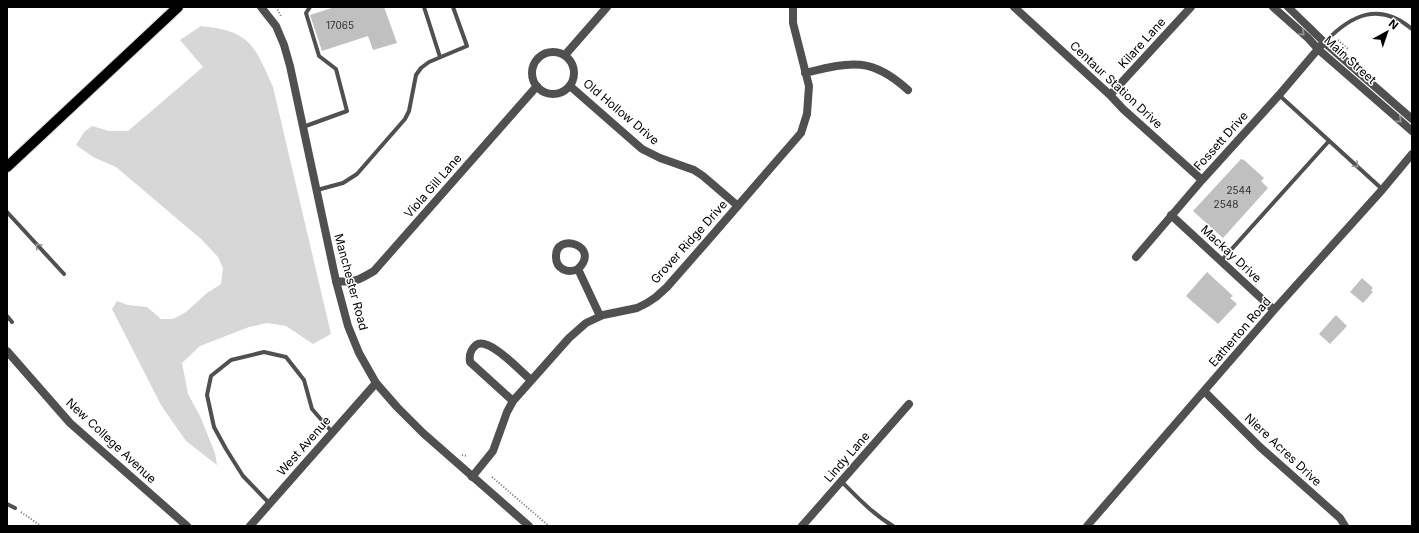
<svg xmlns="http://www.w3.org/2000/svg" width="1419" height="533" viewBox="0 0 1419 533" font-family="Inter,sans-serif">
	<rect width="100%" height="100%" fill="#fff"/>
	<!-- green -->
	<path fill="#d7d7d7" d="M201 26C251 31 254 45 273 87L331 334 313 344 286 326 267 323 249 327 200 346 182 363 188 394 200 416 215 453 217 465 186 441 161 405 112 309 117 301 128 305 147 307 161 319H173L186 312 207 293 221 284 223 268 218 257 201 239 116 167 93 157 76 145 84 132 92 126 109 131H128L203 67 180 40Z"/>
	<!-- building -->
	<path fill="#c0c0c0" d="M335 7H384L397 43 373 50 368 36 322 51 310 15Z
		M1241 159 1244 160 1264 178 1261 181 1268 188 1223 238 1193 211Z
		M1207 272 1233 296 1230 298 1237 304 1218 324 1186 296Z
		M1362 278 1373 288 1371 290 1373 292 1363 303 1350 292Z
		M1336 315 1347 326 1330 344 1319 334Z"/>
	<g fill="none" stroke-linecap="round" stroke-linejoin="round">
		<defs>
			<path id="primary" d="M7 167 178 7"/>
		</defs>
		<!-- primary casing -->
		<use href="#primary" stroke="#dbdbdb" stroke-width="12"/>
		<!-- path -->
		<path stroke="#727272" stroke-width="2" stroke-dasharray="1 2" stroke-linecap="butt" d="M276 7 281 16
			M1338 40 1349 50
			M462 455 468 456
			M492 477 549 526
			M21 512 41 526"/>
		<!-- service -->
		<path stroke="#505050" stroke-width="4" d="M424 7 440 57
			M1325 42C1351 15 1379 1 1412 29
			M1279 95 1382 189
			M303 127 347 111 336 69 319 56 306 13 310 7
			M317 190 343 183 357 174 405 119 409 111 416 75 421 68 429 62 467 46 453 7
			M7 212 64 274
			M1221 261 1329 141
			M7 316 12 322
			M841 481C858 498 873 514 893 526
			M7 504 15 508
			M270 504 243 476 226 449 214 427 207 395 211 376 231 360 264 352 286 357 304 380 312 409 332 432"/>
		<!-- minor -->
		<path stroke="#505050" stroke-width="8" d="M1014 7 1110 95 1123 109 1202 180
			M1273 7 1308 38 1319 50 1412 131
			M1288 7 1324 42 1412 119
			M532 73a21 21 0 1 1 42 0a21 21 0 1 1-42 0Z
			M565 55 607 7
			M805 73C850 62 871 56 908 90
			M570 86 642 149 660 158 694 170 703 176 738 206
			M1110 95 1191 7
			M1171 215 1274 310
			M1136 257 1202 180 1279 95 1324 42
			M578 269C602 246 555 231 556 257 556 269 568 274 578 269L600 316
			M336 281C354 283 359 280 374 271L537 86
			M7 351 70 423 187 526
			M1204 391 1260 447 1340 518 1345 526
			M513 401 470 362C469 355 470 350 476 345 489 336 521 372 531 380
			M472 477 493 451 507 412 513 401 569 338 586 323 603 315 637 308 647 303 656 297 667 287 703 246 801 133 807 114 809 86 793 23V7
			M250 526 376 383
			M802 526 909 404
			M1087 526 1274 310 1382 190 1412 154"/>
		<!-- tertiary -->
		<path stroke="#505050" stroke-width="8" d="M261 7 276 26 284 45 290 66 336 281 348 326 359 353 376 383 397 407 423 433 529 526"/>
		<!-- primary -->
		<use href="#primary" stroke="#000" stroke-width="10"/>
	</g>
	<!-- one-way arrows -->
	<defs><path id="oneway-chevron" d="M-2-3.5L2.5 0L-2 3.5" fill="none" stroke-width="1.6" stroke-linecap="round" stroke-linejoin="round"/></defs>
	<g stroke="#969696">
		<use href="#oneway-chevron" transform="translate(1302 33) rotate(42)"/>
		<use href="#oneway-chevron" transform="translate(1399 120) rotate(41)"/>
		<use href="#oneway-chevron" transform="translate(1356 165) rotate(42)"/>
		<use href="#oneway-chevron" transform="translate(38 246) rotate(-133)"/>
	</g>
	<g text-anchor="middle" stroke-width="3" stroke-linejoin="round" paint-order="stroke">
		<!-- number labels -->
		<g font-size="10" fill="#303030">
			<text x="340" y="29">17065</text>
			<text x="1239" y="194">2544</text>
			<text x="1226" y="208">2548</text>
		</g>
		<!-- street labels -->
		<g font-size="12" fill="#000" stroke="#fff">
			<text transform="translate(1142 43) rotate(-48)" y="4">Kilare Lane</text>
			<text transform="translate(1350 60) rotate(42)" y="4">Main Street</text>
			<text transform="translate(1116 85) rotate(43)" y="4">Centaur Station Drive</text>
			<text transform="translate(621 112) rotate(40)" y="4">Old Hollow Drive</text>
			<text transform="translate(1221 141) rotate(-48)" y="4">Fossett Drive</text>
			<text transform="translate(433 186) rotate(-49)" y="4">Viola Gill Lane</text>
			<text transform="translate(689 242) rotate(-48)" y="4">Grover Ridge Drive</text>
			<text transform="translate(1231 254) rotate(43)" y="4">Mackay Drive</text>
			<text transform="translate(351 282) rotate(75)" y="4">Manchester Road</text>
			<text transform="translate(1240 332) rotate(-49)" y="4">Eatherton Road</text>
			<text transform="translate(111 441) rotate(43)" y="4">New College Avenue</text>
			<text transform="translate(304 446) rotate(-49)" y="4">West Avenue</text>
			<text transform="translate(1283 450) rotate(43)" y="4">Niere Acres Drive</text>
			<text transform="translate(847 457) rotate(-49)" y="4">Lindy Lane</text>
		</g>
	</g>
	<!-- border -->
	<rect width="1419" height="533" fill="none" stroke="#000000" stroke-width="16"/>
	<!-- north arrow -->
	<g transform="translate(1387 32) rotate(40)" stroke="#ffffff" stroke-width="3" paint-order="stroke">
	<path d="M0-3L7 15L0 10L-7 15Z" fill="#000000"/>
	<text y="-6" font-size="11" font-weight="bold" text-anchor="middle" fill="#000000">N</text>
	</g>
</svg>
